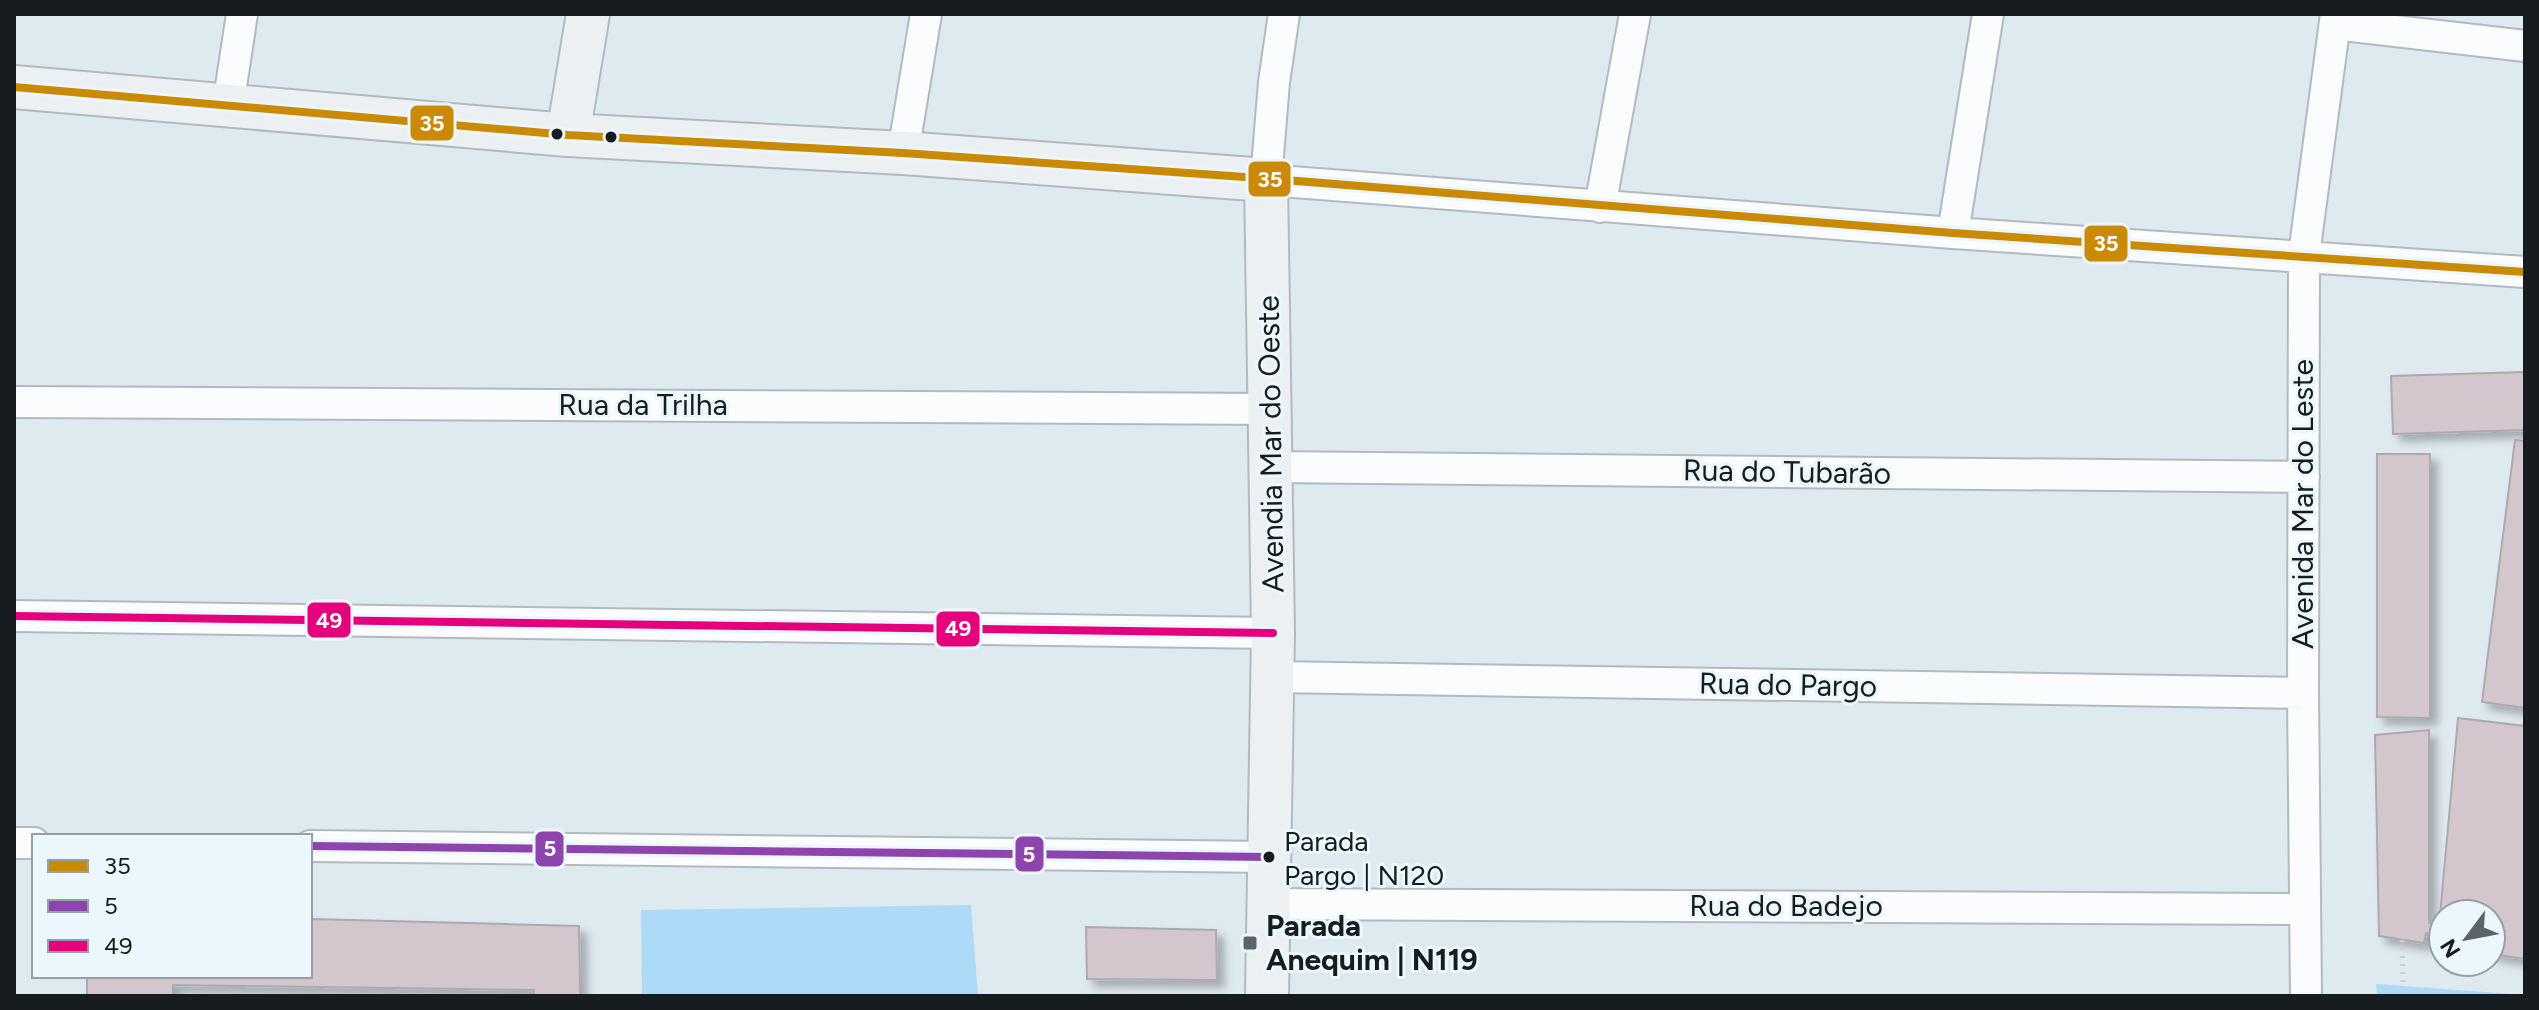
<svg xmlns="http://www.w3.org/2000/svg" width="2539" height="1010" viewBox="0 0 2539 1010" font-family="Figtree,sans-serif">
	<defs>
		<filter id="shadow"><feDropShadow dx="7" dy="7" stdDeviation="4" flood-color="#0004"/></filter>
	</defs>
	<rect width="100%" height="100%" fill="#dfe9f0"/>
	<!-- green -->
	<path fill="#addaf7" d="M971 905 978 996H642L641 910Z
		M2376 984 2513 994V996H2377Z"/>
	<!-- building -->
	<path fill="#d3c7cd" stroke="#aaaaaf" stroke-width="2" filter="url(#shadow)" d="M2525 372V430L2393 434 2391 376Z
		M2515 440 2525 441V708L2482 702Z
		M2377 454H2430V718L2377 717Z
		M2458 718 2525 726V959L2491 954V914H2443V946L2435 945 2437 936 2426 933 2424 943 2379 936 2375 735 2429 730V923L2439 926Z
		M310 919 579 926 580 996H534V990L173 985V996H87V976H310Z
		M1086 927 1216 930 1217 980 1087 979Z"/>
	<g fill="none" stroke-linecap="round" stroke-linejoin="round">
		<defs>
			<path id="street" d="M1284 14 1274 82 1266 180 1953 233 2525 272
				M2335 24 2525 46
				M228 106 242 14
				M903 153 926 14
				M1600 207 1635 14
				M1953 233 1988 14
				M14 402 1271 409
				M1270 467 2304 477
				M14 616 1273 633
				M1273 677 2303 693
				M14 843H34
				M310 846 1269 857
				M1268 904 2304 909
				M2306 996 2303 693 2304 255 2336 14"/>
			<path id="secondary" d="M14 87 568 135 903 153 1266 180 1273 633 1267 996
				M568 135 588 14"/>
		</defs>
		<!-- street casing -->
		<use href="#street" stroke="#b2babf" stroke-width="34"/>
		<!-- secondary casing -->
		<use href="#secondary" stroke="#b2babf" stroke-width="46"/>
		<!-- path -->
		<path stroke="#cccfd1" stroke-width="5" stroke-dasharray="2 6" stroke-linecap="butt" d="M2402 940 2403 986"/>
		<!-- street -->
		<use href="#street" stroke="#fafcfd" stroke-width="30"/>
		<!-- secondary -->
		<use href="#secondary" stroke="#ecf0f3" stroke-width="42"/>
		<defs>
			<path id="bus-1" d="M14 87 568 135 903 153 1259 178 1953 233 2525 272"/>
			<path id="bus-2" d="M310 846 1269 857"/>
			<path id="bus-3" d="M14 616 1273 633"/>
		</defs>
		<!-- bus-1 casing -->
		<use href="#bus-1" stroke="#ecf7fd" stroke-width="14"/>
		<!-- bus-2 casing -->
		<use href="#bus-2" stroke="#ecf7fd" stroke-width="14"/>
		<!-- bus-3 casing -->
		<use href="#bus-3" stroke="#ecf7fd" stroke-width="14"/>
		<!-- bus-1 -->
		<use href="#bus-1" stroke="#ca8a06" stroke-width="8"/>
		<!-- bus-2 -->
		<use href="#bus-2" stroke="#8e44ad" stroke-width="8"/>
		<!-- bus-3 -->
		<use href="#bus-3" stroke="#e5007d" stroke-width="8"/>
	</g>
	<!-- markers -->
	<g fill="#161c20" stroke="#ecf7fd" stroke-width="3">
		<circle cx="557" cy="134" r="7"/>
		<circle cx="611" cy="137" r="7"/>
		<circle cx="1269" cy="857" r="7"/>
	</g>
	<rect fill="#5c6469" stroke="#ecf7fd" stroke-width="3" x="1242" y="935" width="16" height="16" rx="4"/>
	<g text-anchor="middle" stroke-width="6" stroke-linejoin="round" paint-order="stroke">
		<!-- bus labels -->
		<g font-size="28" fill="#161c20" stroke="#ecf7fd" text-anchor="start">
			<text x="1284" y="851">Parada<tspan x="1284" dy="34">Pargo | N120</tspan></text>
		</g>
		<!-- street labels -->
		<g font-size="30" fill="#161c20" stroke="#ecf7fd">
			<text x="643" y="415">Rua da Trilha</text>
			<text transform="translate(1271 444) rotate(-91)" y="10">Avendia Mar do Oeste</text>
			<text transform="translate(1787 472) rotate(1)" y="10">Rua do Tubarão</text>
			<text transform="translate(2303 504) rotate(-90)" y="10">Avenida Mar do Leste</text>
			<text transform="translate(1788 685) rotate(1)" y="10">Rua do Pargo</text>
			<text x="1786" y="916">Rua do Badejo</text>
		</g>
		<!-- poi labels -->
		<g font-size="30" font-weight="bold" fill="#161c20" stroke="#ecf7fd" text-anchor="start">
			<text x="1266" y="936">Parada<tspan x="1266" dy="34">Anequim | N119</tspan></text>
		</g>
	</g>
	<g stroke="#ecf7fd" stroke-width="3">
		<rect x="409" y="104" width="46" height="38" rx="8" fill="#ca8a06"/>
		<rect x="1247" y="160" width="45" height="38" rx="8" fill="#ca8a06"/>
		<rect x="2083" y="224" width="46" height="39" rx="8" fill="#ca8a06"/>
		<rect x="306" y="601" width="46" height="38" rx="8" fill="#e5007d"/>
		<rect x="935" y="610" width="46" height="38" rx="8" fill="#e5007d"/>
		<rect x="534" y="830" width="31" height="38" rx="8" fill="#8e44ad"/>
		<rect x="1014" y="835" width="31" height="38" rx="8" fill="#8e44ad"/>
	</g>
	<g font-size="22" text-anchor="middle" font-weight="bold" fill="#fff">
		<text x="432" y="131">35</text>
		<text x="1270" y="187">35</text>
		<text x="2106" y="251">35</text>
		<text x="329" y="628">49</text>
		<text x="958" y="636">49</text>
		<text x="550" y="856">5</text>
		<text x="1029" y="862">5</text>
	</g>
	<!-- border -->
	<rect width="2539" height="1010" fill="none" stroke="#161c20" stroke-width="32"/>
	<!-- legend -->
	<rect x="32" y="834" width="280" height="144" fill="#ecf7fd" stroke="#969fa5" stroke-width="2"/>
	<rect x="48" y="860" width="40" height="12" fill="#ca8a06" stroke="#969fa5" stroke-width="2"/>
	<text x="104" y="874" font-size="24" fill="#161c20">35</text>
	<rect x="48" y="900" width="40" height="12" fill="#8e44ad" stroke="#969fa5" stroke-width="2"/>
	<text x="104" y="914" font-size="24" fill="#161c20">5</text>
	<rect x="48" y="940" width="40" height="12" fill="#e5007d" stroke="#969fa5" stroke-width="2"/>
	<text x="104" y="954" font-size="24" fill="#161c20">49</text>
	<!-- north arrow -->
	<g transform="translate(2467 938) rotate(238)"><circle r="38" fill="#ecf7fd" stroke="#969fa5" stroke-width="2"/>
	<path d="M0-6L14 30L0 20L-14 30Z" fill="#5c6469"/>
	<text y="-12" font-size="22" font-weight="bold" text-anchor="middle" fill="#161c20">N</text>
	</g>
</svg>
